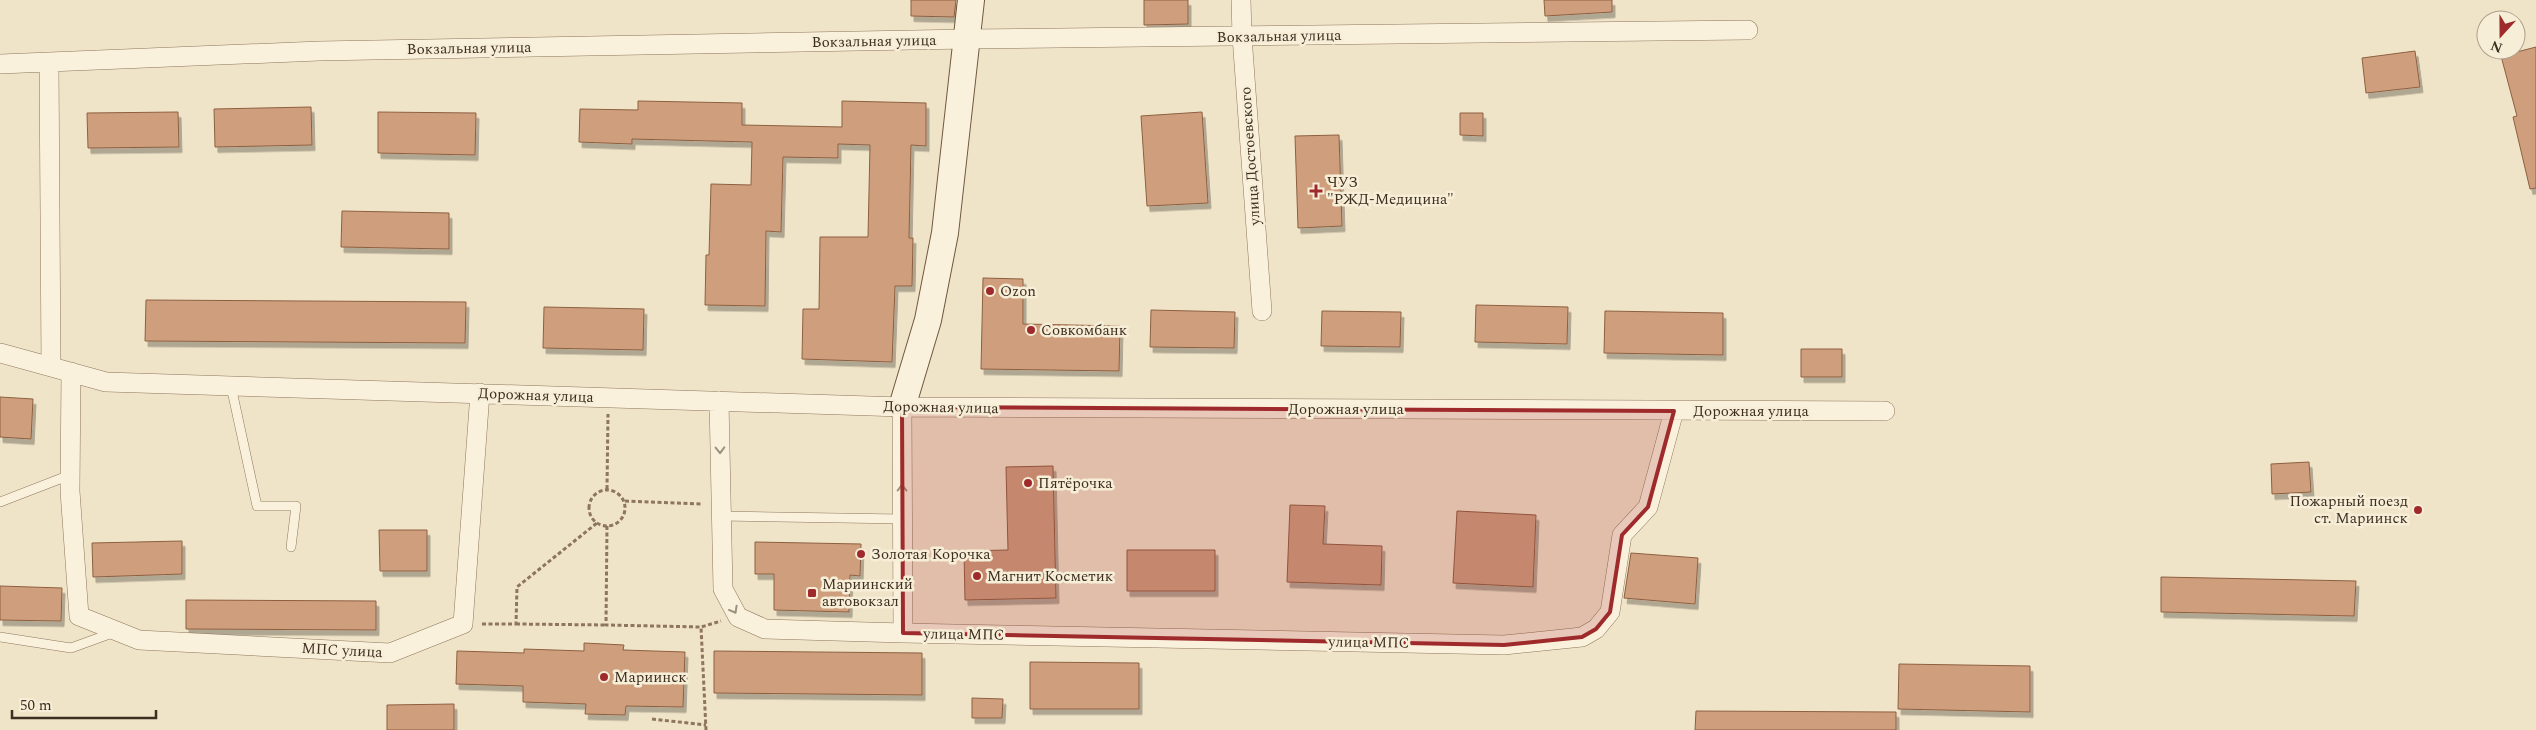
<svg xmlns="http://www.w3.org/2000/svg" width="2536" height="730" viewBox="0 0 2536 730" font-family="Spectral,serif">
	<defs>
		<filter id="shadow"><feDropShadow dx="3" dy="5.5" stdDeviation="0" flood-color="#0004"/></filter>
	</defs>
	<rect width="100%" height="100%" fill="#f0e4c8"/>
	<!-- building -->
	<path fill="#cf9f7d" stroke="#8d5f41" filter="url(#shadow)" d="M911 0H956L954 17 911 16Z
		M1144 0H1188V24L1144 25Z
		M1544 0H1612V12L1545 16Z
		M2536 47V188L2530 189 2513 117 2517 116 2501 56Z
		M2415 51 2420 87 2366 93 2362 58Z
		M638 101 742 103V125L842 127V101L926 103V146L911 145 909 238H913L912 286H895L892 362 802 359 803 309H819L820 237H868L870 145 838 144V158L783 157 781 232 766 231 765 306 705 305 706 255H709L711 184 751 185 752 142 632 139V144L579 142 580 109 638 110Z
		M311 107 312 145 215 147 214 109Z
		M178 112 179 147 88 148 87 113Z
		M378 112 476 113 475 155 378 153Z
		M1202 112 1208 203 1147 206 1141 116Z
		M1460 113H1483V136L1460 135Z
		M1339 135 1342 226 1298 228 1295 136Z
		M342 211 449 213V249L341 247Z
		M983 278 1023 279V324L1120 326 1119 371 981 369Z
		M146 300 466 302 465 343 145 341Z
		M1476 305 1568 307 1567 344 1475 342Z
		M544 307 644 309 643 350 543 348Z
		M1151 310 1235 312 1234 348 1150 347Z
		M1322 311 1401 312 1400 347 1321 346Z
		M1605 311 1723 313V355L1604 353Z
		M1801 349H1842V377H1801Z
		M0 397 33 399 31 439 0 437Z
		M2309 462 2311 492 2272 494 2271 464Z
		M1053 466 1056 598 965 600 964 551 1008 550 1006 467Z
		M1290 505 1325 506 1323 544 1382 546 1381 585 1287 582Z
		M1457 511 1536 515 1533 587 1453 583Z
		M379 530H427V571H380Z
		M182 541V574L93 577 92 543Z
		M755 542 861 544 860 576 850 575 849 612 774 610V574H755Z
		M1127 550H1215V591H1127Z
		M1631 553 1698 558 1695 604 1624 598Z
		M2161 577 2356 581 2354 616 2161 612Z
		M0 586 62 588 61 621 0 620Z
		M186 600 376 601V630L186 629Z
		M584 643 624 645 623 650 685 652 683 707 626 706 625 715 585 714 586 704 523 702V686L456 684 457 651 524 653V649L584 651Z
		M714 651 922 653V695L714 693Z
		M1030 662 1139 663V709H1030Z
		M1899 664 2030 666V712L1898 709Z
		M972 698 1003 699 1002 718H972Z
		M454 704V730H387V705Z
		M1696 711 1896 712V730H1695Z"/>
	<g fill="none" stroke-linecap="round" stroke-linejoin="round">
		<defs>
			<path id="service" d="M231 386 257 506H296L291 547
				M0 502 70 475
				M721 516 902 519
				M0 637 71 648 115 632"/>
			<path id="minor" d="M1241 0 1242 36 1262 311
				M49 62 51 366
				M0 64 319 51 967 39 1748 30
				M0 353 106 382 902 407 1885 411
				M71 372 70 491 79 616 139 640 390 653 463 624 480 393
				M719 401 723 589 738 617 765 629 903 633 902 407
				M903 633 1504 645 1582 637 1596 629 1610 612 1622 535 1648 507 1674 411"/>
			<path id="secondary" d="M902 407 928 320 945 233 971 0"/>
		</defs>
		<!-- service casing -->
		<use href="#service" stroke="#8d765c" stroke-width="10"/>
		<!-- minor casing -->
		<use href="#minor" stroke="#8d765c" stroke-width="20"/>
		<!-- secondary casing -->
		<use href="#secondary" stroke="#6f573f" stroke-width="28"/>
		<!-- path -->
		<path stroke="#8d765c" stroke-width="3" stroke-dasharray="4 2.5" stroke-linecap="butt" d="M607 489 608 414
			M589 508a18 18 0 1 1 36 0a18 18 0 1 1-36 0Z
			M625 501 703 504
			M607 526 606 625 701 627
			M482 624H516L517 587 597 523
			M516 624 606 625
			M652 719 706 725
			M706 730 701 627 721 621"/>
		<!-- service -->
		<use href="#service" stroke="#faf1dc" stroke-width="9"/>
		<!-- minor -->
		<use href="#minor" stroke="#faf1dc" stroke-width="19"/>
		<!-- secondary -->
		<use href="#secondary" stroke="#faf1dc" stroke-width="26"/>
	</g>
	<!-- one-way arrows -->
	<defs><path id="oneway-chevron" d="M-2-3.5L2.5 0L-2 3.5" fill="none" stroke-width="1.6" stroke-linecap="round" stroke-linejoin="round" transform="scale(1.25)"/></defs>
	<g stroke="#9c907e">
		<use href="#oneway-chevron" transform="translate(720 450) rotate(89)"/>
		<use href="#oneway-chevron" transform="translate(902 488) rotate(-90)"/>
		<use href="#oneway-chevron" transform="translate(734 610) rotate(61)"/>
	</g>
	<!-- marked area -->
	<path fill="#9e2a2b" fill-opacity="0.2" stroke="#9e2a2b" stroke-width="4" stroke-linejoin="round" d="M902 407 1674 411 1648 507 1622 535 1610 612 1596 629 1582 637 1504 645 903 633Z"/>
	<!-- markers -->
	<g fill="#9e2a2b" stroke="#f7eed8" stroke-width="2">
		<path d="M1313.5 183.5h5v5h5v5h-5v5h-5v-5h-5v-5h5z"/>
		<circle cx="990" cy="291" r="5"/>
		<circle cx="1031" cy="330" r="5"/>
		<circle cx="1028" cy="483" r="5"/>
		<circle cx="2418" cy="510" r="5"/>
		<circle cx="861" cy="554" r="5"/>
		<circle cx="977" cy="576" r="5"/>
		<rect x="807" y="588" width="10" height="10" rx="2.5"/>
		<circle cx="604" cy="677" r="5"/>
	</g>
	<g text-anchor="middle" stroke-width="5" stroke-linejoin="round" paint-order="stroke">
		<!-- street labels -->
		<g font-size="15" fill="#3d2e20" stroke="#f7eed8">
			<text transform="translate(1279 36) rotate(-1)" y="5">Вокзальная улица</text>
			<text transform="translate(874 41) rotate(-1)" y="5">Вокзальная улица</text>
			<text transform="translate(469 48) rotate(-1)" y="5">Вокзальная улица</text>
			<text transform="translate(1250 156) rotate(-94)" y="5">улица Достоевского</text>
			<text transform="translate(536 395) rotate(2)" y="5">Дорожная улица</text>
			<text transform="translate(941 407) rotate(1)" y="5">Дорожная улица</text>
			<text x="1346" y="414">Дорожная улица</text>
			<text x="1751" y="416">Дорожная улица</text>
			<text transform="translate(964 634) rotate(1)" y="5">улица МПС</text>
			<text transform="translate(1369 642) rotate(1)" y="5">улица МПС</text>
			<text transform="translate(342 650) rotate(3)" y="5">МПС улица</text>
		</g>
		<!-- poi labels -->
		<g font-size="15" fill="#3d2e20" stroke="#f7eed8" text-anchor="start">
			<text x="1327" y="187">ЧУЗ<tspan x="1327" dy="17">"РЖД-Медицина"</tspan></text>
			<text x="1000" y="296">Ozon</text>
			<text x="1041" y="335">Совкомбанк</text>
			<text x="1038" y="488">Пятёрочка</text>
			<text x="2408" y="506" text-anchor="end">Пожарный поезд<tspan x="2408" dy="17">ст. Мариинск</tspan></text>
			<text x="871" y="559">Золотая Корочка</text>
			<text x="987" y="581">Магнит Косметик</text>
			<text x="822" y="589">Мариинский<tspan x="822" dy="17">автовокзал</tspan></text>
			<text x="614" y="682">Мариинск</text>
		</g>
	</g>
	<!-- north arrow -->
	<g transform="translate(2501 35) rotate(201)"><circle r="24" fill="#f7eed8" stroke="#ada18e"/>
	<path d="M0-4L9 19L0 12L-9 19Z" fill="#9e2a2b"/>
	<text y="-8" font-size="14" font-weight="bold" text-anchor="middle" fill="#3d2e20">N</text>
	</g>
	<!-- scale -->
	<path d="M12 710v8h144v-8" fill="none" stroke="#3d2e20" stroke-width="2.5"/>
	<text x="20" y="710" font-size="15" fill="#3d2e20" stroke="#f7eed8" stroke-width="4" paint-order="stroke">50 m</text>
</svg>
